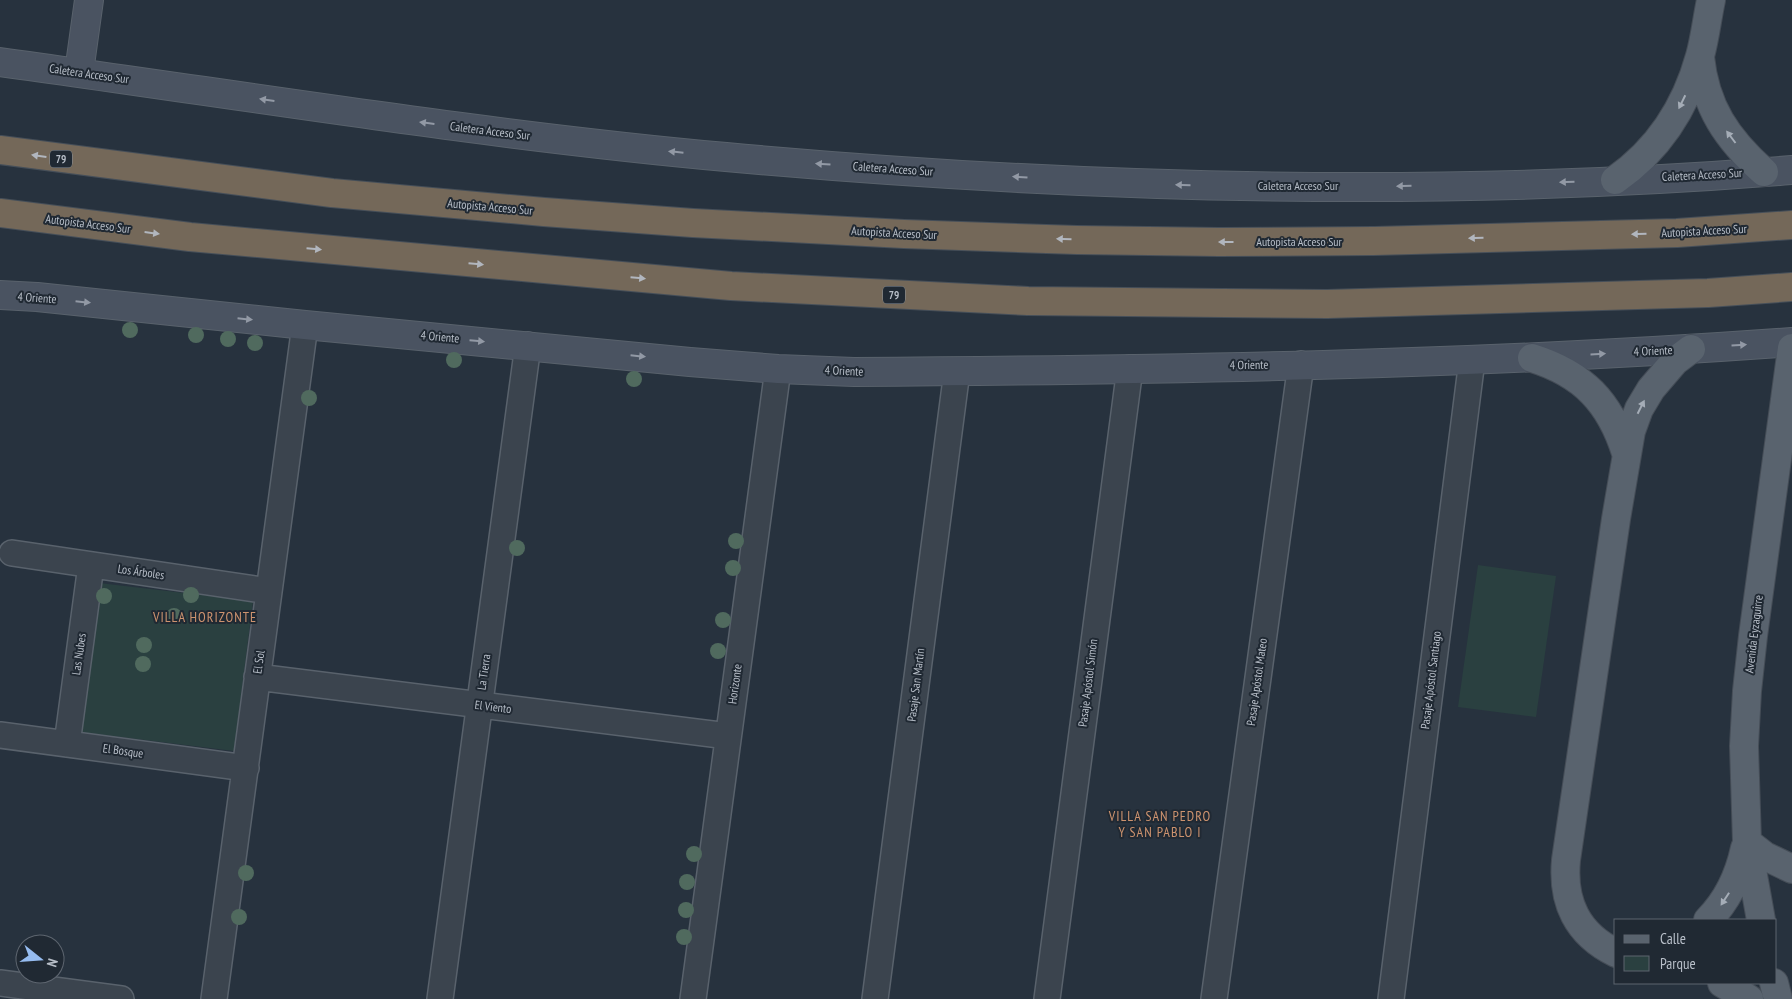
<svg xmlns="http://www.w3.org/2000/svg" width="1792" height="999" viewBox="0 0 1792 999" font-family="'PT Sans Narrow',sans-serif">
	<rect width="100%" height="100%" fill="#27323e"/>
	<!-- green -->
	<path fill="#2a4040" d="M1478 565 1556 576 1536 717 1458 707Z
		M99 583 253 601 234 751 80 732Z"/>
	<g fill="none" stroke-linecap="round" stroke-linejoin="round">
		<defs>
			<path id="minor" d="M12 553 269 591
				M257 677 728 736
				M0 735 246 768
				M67 744 91 565
				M0 983 121 999
				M214 999 305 325
				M440 999 528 345
				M693 999 778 369
				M875 999 957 371
				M1047 999 1130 368
				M1214 999 1301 364
				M1391 999 1472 360"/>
			<path id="secondary" d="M0 62C242 95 483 135 726 157 1079 189 1439 199 1792 170
				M79 72 89 0
				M0 295 37 297 305 325 690 362 778 369 854 372C1167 370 1480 365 1792 342"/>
			<path id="primary" d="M1700 57C1705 107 1727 139 1764 172
				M1615 180C1658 150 1686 107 1700 56 1705 38 1707 19 1711 0
				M1532 358C1583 374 1610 402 1626 453
				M1747 842 1765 856 1792 869
				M1708 920C1728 900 1739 876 1745 848
				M1761 920 1747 842 1744 746 1747 691 1753 636 1792 348
				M1616 953C1577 934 1562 902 1566 860L1616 519 1631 431 1639 409 1651 389 1675 361 1691 349
				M1722 983 1749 999
				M1774 983 1778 999"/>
			<path id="motorway" d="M0 150 332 193 544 212 693 223 904 234 1077 240 1219 242 1374 241 1677 233 1792 225
				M0 213 190 237 610 275 731 286 1028 301 1327 304 1708 293 1792 287"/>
		</defs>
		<!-- minor casing -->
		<use href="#minor" stroke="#59626c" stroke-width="28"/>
		<!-- secondary casing -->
		<use href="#secondary" stroke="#59626c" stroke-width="30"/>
		<!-- primary casing -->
		<use href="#primary" stroke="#454d57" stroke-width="30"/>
		<!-- motorway casing -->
		<use href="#motorway" stroke="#464f59" stroke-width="30"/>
		<!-- minor -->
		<use href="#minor" stroke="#3b444e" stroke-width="25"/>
		<!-- secondary -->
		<use href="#secondary" stroke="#4a5361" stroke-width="28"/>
		<!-- primary -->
		<use href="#primary" stroke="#59636e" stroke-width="28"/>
		<!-- motorway -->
		<use href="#motorway" stroke="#746859" stroke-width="28"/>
	</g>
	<!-- trees -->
	<g fill="#506a5e">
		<circle cx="130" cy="330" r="8"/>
		<circle cx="196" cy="335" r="8"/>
		<circle cx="228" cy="339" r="8"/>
		<circle cx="255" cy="343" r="8"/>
		<circle cx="454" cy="360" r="8"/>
		<circle cx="634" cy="379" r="8"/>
		<circle cx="309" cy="398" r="8"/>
		<circle cx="736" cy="541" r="8"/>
		<circle cx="517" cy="548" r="8"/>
		<circle cx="733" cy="568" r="8"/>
		<circle cx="191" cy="595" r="8"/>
		<circle cx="104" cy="596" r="8"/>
		<circle cx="174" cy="616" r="8"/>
		<circle cx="723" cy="620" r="8"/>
		<circle cx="144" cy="645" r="8"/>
		<circle cx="718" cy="651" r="8"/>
		<circle cx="143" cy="664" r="8"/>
		<circle cx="694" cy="854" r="8"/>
		<circle cx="246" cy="873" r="8"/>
		<circle cx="687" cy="882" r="8"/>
		<circle cx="686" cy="910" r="8"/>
		<circle cx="239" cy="917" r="8"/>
		<circle cx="684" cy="937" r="8"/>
	</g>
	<!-- one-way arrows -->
	<defs><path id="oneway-solid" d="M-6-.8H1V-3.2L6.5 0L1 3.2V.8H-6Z" transform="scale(1.25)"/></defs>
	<g fill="#9299a5">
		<use href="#oneway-solid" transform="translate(267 100) rotate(-172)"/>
		<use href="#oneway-solid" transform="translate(427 123) rotate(-173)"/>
		<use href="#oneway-solid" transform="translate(676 152) rotate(-174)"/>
		<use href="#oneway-solid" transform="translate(823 164) rotate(-176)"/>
		<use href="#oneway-solid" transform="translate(1020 177) rotate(-176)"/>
		<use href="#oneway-solid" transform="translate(1567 182) rotate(178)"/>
		<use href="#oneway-solid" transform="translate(1183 185) rotate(-179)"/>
		<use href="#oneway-solid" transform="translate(1404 186) rotate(179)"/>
		<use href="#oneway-solid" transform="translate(83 302) rotate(6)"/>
		<use href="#oneway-solid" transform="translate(245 319) rotate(6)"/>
		<use href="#oneway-solid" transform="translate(477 341) rotate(5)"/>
		<use href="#oneway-solid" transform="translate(1739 345) rotate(-4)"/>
		<use href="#oneway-solid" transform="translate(1598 354) rotate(-3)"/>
		<use href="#oneway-solid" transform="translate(638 356) rotate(6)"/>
	</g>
	<g fill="#a5adb7">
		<use href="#oneway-solid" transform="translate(1682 102) rotate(116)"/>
		<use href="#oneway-solid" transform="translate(1731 137) rotate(-127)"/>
		<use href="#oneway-solid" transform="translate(1641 407) rotate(-63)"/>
		<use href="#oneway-solid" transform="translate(1725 899) rotate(123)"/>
	</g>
	<g fill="#b1b6be">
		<use href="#oneway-solid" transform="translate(39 156) rotate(-172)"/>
		<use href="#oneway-solid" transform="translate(152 233) rotate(7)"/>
		<use href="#oneway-solid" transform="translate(1639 234) rotate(179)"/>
		<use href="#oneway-solid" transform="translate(1476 238) rotate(178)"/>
		<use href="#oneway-solid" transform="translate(1064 239) rotate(-178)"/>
		<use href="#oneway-solid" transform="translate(1226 242) rotate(180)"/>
		<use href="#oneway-solid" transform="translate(314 249) rotate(5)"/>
		<use href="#oneway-solid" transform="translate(476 264) rotate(5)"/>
		<use href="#oneway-solid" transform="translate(638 278) rotate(5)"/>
	</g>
	<g text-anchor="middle" stroke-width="4" stroke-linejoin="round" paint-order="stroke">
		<!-- shield labels -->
		<g fill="#202933" stroke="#8a929c" stroke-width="1">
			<rect x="50" y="150.5" width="22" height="17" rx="4"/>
			<rect x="883" y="286.5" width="22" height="17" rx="4"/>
		</g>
		<g font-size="11" font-weight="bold" fill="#b8bfc9">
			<text x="61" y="163">79</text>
			<text x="894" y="299">79</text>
		</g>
		<!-- street labels -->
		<g font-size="12" fill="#b8bfc9" stroke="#202933">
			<text transform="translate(89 74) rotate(8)" y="4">Caletera Acceso Sur</text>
			<text transform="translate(490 131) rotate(7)" y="4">Caletera Acceso Sur</text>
			<text transform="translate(893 169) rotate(4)" y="4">Caletera Acceso Sur</text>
			<text transform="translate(1702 175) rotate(-3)" y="4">Caletera Acceso Sur</text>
			<text x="1298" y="190">Caletera Acceso Sur</text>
			<text transform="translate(490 207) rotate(5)" y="4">Autopista Acceso Sur</text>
			<text transform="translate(88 224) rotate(7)" y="4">Autopista Acceso Sur</text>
			<text transform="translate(1704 231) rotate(-3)" y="4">Autopista Acceso Sur</text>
			<text transform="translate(894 233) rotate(3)" y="4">Autopista Acceso Sur</text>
			<text x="1299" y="246">Autopista Acceso Sur</text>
			<text transform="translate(37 298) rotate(4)" y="4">4 Oriente</text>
			<text transform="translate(440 337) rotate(5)" y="4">4 Oriente</text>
			<text transform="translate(1653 351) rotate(-3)" y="4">4 Oriente</text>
			<text transform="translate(1249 365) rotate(-1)" y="4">4 Oriente</text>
			<text transform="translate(844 371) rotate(2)" y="4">4 Oriente</text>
			<text transform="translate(141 572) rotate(8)" y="4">Los Árboles</text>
			<text transform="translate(1754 634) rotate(-83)" y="4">Avenida Eyzaguirre</text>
			<text transform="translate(79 654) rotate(-82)" y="4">Las Nubes</text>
			<text transform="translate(259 662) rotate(-82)" y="4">El Sol</text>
			<text transform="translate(484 672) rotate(-82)" y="4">La Tierra</text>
			<text transform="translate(1431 680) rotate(-83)" y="4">Pasaje Apóstol Santiago</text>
			<text transform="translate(1257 682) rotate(-82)" y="4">Pasaje Apóstol Mateo</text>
			<text transform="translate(1088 683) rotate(-83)" y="4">Pasaje Apóstol Simón</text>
			<text transform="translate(735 684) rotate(-82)" y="4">Horizonte</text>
			<text transform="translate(916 685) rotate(-83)" y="4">Pasaje San Martín</text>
			<text transform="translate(493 707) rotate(7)" y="4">El Viento</text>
			<text transform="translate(123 751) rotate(8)" y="4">El Bosque</text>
		</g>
		<!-- neighbourhood labels -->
		<g font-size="14" letter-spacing="1" fill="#cd936f" stroke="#202933">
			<text x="205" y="622">VILLA HORIZONTE</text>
			<text x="1160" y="821">VILLA SAN PEDRO<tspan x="1160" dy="16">Y SAN PABLO I</tspan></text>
		</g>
	</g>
	<!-- legend -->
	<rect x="1614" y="919" width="162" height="65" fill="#202933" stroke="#5d656f"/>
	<rect x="1624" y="935" width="25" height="8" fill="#59636e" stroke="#5d656f"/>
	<text x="1660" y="944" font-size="15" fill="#b8bfc9">Calle</text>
	<rect x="1624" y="956" width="25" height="15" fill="#2a4040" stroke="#5d656f"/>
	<text x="1660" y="969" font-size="15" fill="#b8bfc9">Parque</text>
	<!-- north arrow -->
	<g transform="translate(40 959) rotate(107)"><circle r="24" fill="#202933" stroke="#5d656f"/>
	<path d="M0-4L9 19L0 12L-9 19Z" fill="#96bcf0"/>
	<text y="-8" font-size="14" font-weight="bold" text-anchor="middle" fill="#b8bfc9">N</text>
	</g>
</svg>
